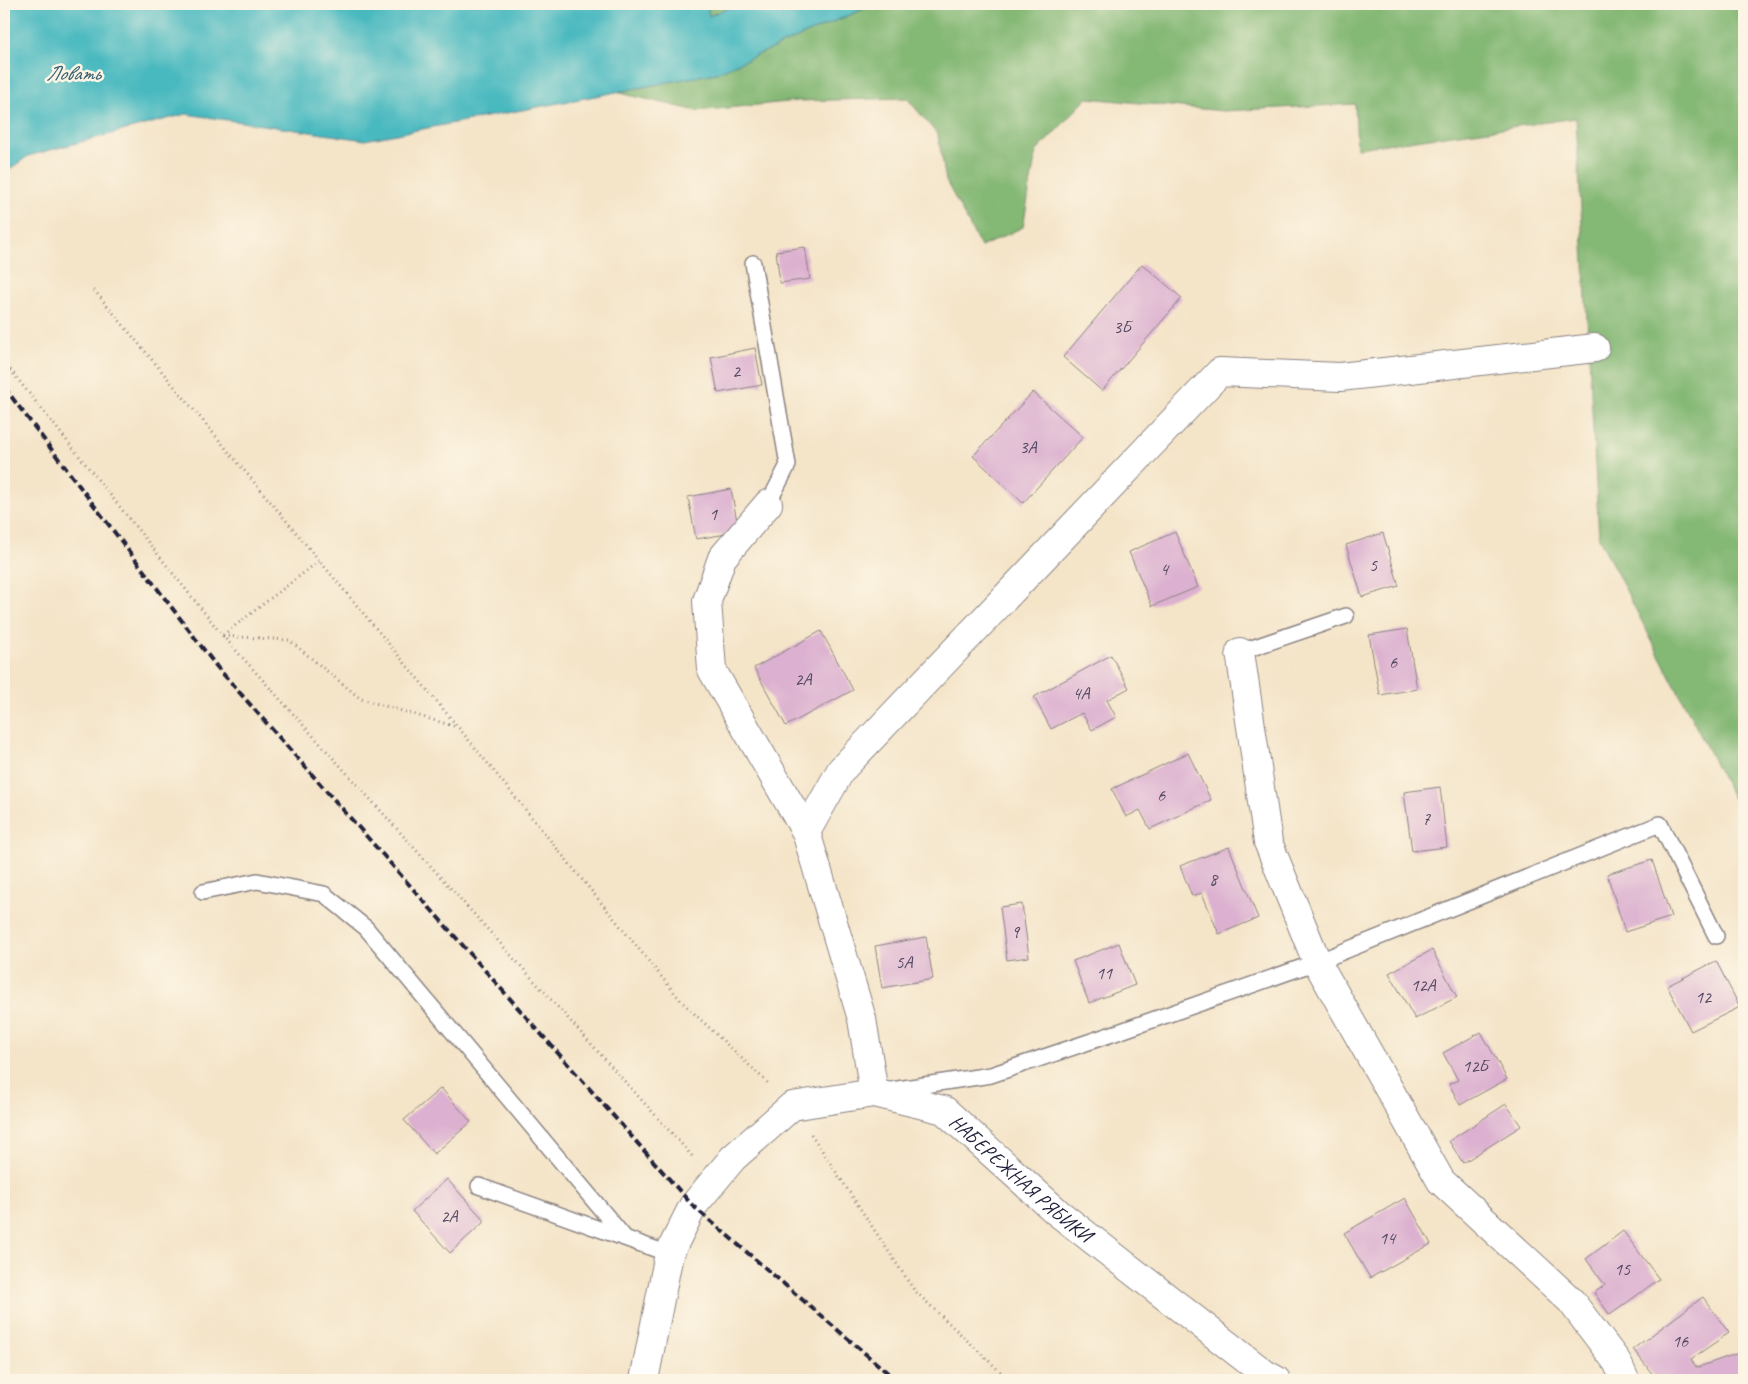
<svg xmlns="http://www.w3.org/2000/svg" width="1748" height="1384" viewBox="0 0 1748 1384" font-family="Caveat,sans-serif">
	<rect width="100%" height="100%" fill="#fcf5e5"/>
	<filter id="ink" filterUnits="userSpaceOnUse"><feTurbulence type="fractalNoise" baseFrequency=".02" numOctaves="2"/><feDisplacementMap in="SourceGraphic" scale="10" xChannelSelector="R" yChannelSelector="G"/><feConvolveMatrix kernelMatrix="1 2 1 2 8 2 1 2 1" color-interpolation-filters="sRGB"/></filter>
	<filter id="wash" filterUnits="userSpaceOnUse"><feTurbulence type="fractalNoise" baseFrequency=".0096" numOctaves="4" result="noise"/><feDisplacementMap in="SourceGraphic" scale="20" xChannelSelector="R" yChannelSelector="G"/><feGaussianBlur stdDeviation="1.12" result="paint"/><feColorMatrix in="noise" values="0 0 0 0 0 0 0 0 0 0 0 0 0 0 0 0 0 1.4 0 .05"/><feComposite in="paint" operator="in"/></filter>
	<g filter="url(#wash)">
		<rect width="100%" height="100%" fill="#f4e4c8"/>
		<!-- forest -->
		<path fill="#84b874" stroke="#536d58" d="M707 4H737L709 16Z
			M875 4H1744V820L1599 538 1576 118 1357 148 1355 104 1223 111 1087 98 1036 152 1023 227 981 247 946 181 938 135 907 98 797 101 697 111 616 92 716 73Z"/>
		<!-- water -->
		<path fill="#4ab9c0" stroke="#366e7e" d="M4 4H707L709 16 737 4H875L716 73 365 140 186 114 28 156 4 174Z"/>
		<g id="blocks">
			<!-- building -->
			<path fill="#dcb0d0" d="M805 247 810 279 780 283 776 251Z
				M1142 264 1182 298 1102 391 1063 357Z
				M755 348 762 385 718 393 711 357Z
				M1033 392 1083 437 1023 503 973 456Z
				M731 489 739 532 696 539 688 497Z
				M1175 532 1198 587 1152 606 1129 552Z
				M1383 533 1399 586 1362 597 1346 545Z
				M1407 629 1417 689 1380 695 1369 635Z
				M821 631 853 690 786 726 754 668Z
				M1111 655 1129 688 1107 700 1116 717 1092 730 1082 713 1051 729 1034 697Z
				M1188 753 1211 800 1150 829 1140 810 1126 817 1112 789Z
				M1440 787 1447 847 1412 851 1404 792Z
				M1229 847 1258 918 1219 934 1202 893 1192 896 1180 866Z
				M1652 860 1671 917 1625 932 1607 874Z
				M1022 904 1029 957 1007 960 1000 907Z
				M926 937 933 979 882 988 875 946Z
				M1119 943 1135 985 1089 1003 1073 961Z
				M1432 950 1457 997 1415 1019 1389 973Z
				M1716 961 1740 1007 1691 1031 1667 986Z
				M1481 1032 1507 1079 1460 1105 1449 1084 1458 1080 1443 1053Z
				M441 1088 471 1122 434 1154 404 1120Z
				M1506 1104 1521 1126 1463 1163 1449 1141Z
				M447 1179 485 1221 450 1253 412 1211Z
				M1405 1198 1431 1244 1370 1278 1344 1233Z
				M1623 1231 1659 1279 1610 1315 1594 1293 1605 1285 1586 1259Z
				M1703 1297 1729 1333 1691 1359 1696 1368 1744 1351V1380H1657L1633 1349Z"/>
		</g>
	</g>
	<g filter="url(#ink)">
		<use href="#blocks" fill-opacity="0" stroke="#8b8382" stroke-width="1"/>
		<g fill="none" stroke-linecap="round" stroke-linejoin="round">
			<defs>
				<path id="lane" d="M753 263 788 465 768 504
					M1240 652 1346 616
					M203 892 257 881 324 894 366 928 625 1238
					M891 1090 991 1075 1121 1031 1317 962 1660 824 1716 936
					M479 1186 669 1254"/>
				<path id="street" d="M768 504 722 558 707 601 712 670 806 832 862 1019 874 1093
					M1240 652 1268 842 1317 962 1441 1181 1571 1301 1617 1362 1625 1380
					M806 832 841 770 1220 372 1340 377 1595 348"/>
				<g id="secondary">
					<path id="s1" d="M644 1380 669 1254 693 1206 733 1158 792 1106 874 1093 944 1110 1057 1212 1265 1374 1276 1380"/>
				</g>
			</defs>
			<!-- lane casing -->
			<use href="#lane" stroke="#8b8382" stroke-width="18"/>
			<!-- street casing -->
			<use href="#street" stroke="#8b8382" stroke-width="30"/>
			<!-- secondary casing -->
			<use href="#secondary" stroke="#8b8382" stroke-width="30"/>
			<!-- path -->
			<path stroke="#8b8382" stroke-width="3" stroke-dasharray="1 4" stroke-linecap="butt" d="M94 290 458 727 682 1002 770 1085
				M4 362 223 636 694 1158
				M223 635 319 561
				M223 636 289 640 361 699 457 727
				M811 1134 914 1290 1009 1380"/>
			<!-- lane -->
			<use href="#lane" stroke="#fff" stroke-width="15"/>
			<!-- street -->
			<use href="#street" stroke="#fff" stroke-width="28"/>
			<!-- secondary -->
			<use href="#secondary" stroke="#fff" stroke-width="28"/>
			<!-- rail -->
			<path stroke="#22223b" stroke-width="4" stroke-dasharray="8 4" stroke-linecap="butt" d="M4 387 217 667 693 1206 896 1380"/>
		</g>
	</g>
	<g text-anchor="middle" stroke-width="5" stroke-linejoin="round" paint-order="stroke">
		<!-- number labels -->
		<g font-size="18" fill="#504660">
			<text x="1122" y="333">3Б</text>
			<text x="736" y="377">2</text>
			<text x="1028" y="453">3А</text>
			<text x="713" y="520">1</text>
			<text x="1373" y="571">5</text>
			<text x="1164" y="575">4</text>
			<text x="1393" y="668">6</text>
			<text x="803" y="685">2А</text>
			<text x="1081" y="699">4А</text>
			<text x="1161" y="801">6</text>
			<text x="1426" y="825">7</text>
			<text x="1213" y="885">8</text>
			<text x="1015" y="938">9</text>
			<text x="904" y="968">5А</text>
			<text x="1104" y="979">11</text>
			<text x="1423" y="991">12А</text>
			<text x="1703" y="1003">12</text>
			<text x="1475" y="1072">12Б</text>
			<text x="449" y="1222">2А</text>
			<text x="1387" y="1244">14</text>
			<text x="1622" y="1275">15</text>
			<text x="1680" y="1347">16</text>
		</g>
		<!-- street labels -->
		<g font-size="20" fill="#22223b" stroke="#fcf5e5">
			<text dy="7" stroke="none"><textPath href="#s1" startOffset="581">НАБЕРЕЖНАЯ РЯБИКИ</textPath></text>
		</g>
		<!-- water labels -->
		<g font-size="21" font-style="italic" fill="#325e70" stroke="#fcf5e5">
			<text x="73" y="80">Ловать</text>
		</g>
	</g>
	<!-- margin -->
	<rect width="1748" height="1384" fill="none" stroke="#fcf5e5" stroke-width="20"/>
</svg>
